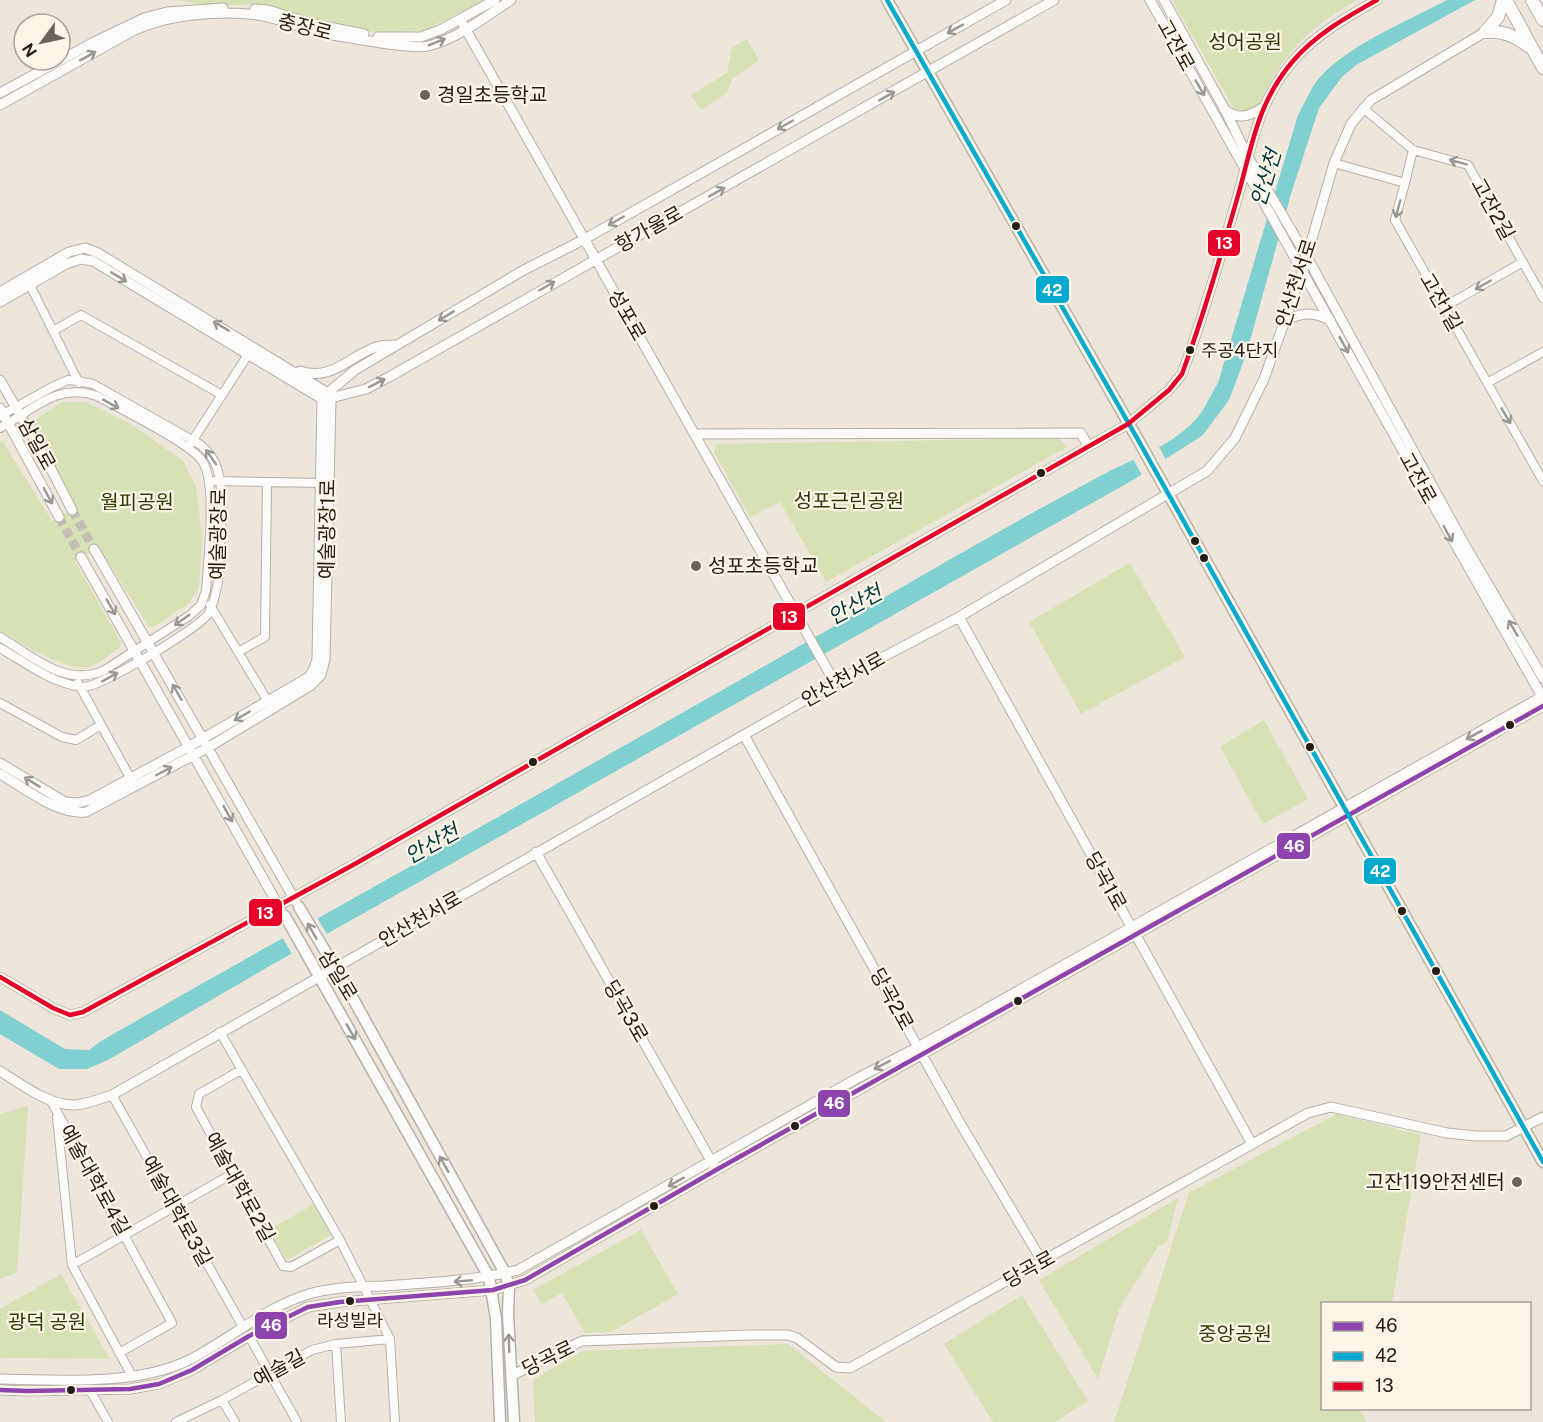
<svg xmlns="http://www.w3.org/2000/svg" width="1543" height="1422" viewBox="0 0 1543 1422" font-family="'Public Sans','Noto Sans KR',sans-serif">
	<rect width="100%" height="100%" fill="#eee6db"/>
	<!-- green -->
	<path fill="#d6e1b5" d="M178 0H484L423 31 377 33 314 20 264 4 211 6Z
		M1172 0H1357C1307 28 1282 55 1258 106L1247 112 1234 109Z
		M747 39 759 60 732 79 727 93 701 110 691 95 727 73 732 48Z
		M62 402H86L131 424 182 460 196 485 202 538 199 588 188 604 153 627 148 626 99 547 75 561 121 642 120 647C112 653 102 662 92 666 70 674 20 643 0 632V441L3 442 52 521 77 507 34 429 36 419Z
		M1059 438 1067 447 826 582 780 502 750 517 714 453 716 444Z
		M1130 563 1185 657 1081 714 1029 622Z
		M1264 720 1308 799 1263 824 1220 747Z
		M28 1106 17 1272 0 1279V1114Z
		M1336 1114 1421 1135 1392 1303 1322 1304V1408L1359 1409 1367 1422H1114L1189 1193Z
		M1178 1198 1167 1242 1158 1247 1120 1307 1098 1379 1039 1280Z
		M314 1204 331 1235 287 1260 269 1230Z
		M641 1230 678 1294 611 1332 585 1333 562 1293 542 1304 533 1290Z
		M61 1274 110 1359 0 1358V1309Z
		M1022 1295 1088 1401 1055 1422H993L944 1344Z
		M788 1344 886 1422H535L533 1380 582 1351Z"/>
	<!-- water -->
	<path fill="#80cfd1" d="M1447 0H1475L1356 65 1342 77 1319 108 1291 194 1246 355 1229 400 1203 435 1133 480 268 967 108 1060 87 1069H59L0 1034V1010L65 1049 89 1050 101 1041C384 880 668 723 949 560 1000 531 1051 502 1104 474 1136 457 1173 446 1198 417 1206 407 1211 394 1218 383L1298 115C1304 104 1309 92 1316 82 1343 47 1408 21 1447 0Z"/>
	<!-- pier -->
	<path fill="#eee6db" d="M1158 445 1167 462 1143 477 1132 457Z
		M316 916 328 936 293 956 281 935Z"/>
	<g fill="none" stroke-linecap="round" stroke-linejoin="round">
		<!-- tertiary-tunnel -->
		<path stroke="#c6beb4" stroke-width="9" stroke-dasharray="9 4.5" stroke-linecap="butt" d="M72 510 94 549
			M59 517 81 557"/>
		<defs>
			<path id="minor" d="M1363 108 1413 150 1468 165 1543 298
				M1334 163 1405 183 1395 220 1543 481
				M1405 183 1413 150
				M28 281 79 383
				M1444 307 1523 262
				M53 331 81 315 222 395
				M1487 383 1543 352
				M0 416 52 387 68 380 78 381 93 384 201 445C208 452 214 458 217 468 226 494 219 552 218 582 216 592 214 603 209 613 200 628 99 688 83 687 53 684 26 663 0 648
				M0 428C33 410 57 382 97 396 119 408 192 444 203 462 217 486 208 560 206 591L201 605 189 616 103 671C65 687 32 656 0 637
				M191 443 251 350
				M215 481 323 483
				M210 605 270 705
				M238 652 265 637 267 482
				M78 683 133 783
				M0 703 62 737 76 740 101 725
				M220 1032 340 1240 390 1339 395 1422
				M241 1070 199 1094 196 1107 283 1266 291 1267 340 1240
				M112 1095 243 1327
				M50 1099 172 1323 119 1353
				M57 1117 72 1265 132 1376
				M72 1265 232 1174
				M249 1336 297 1422
				M336 1344 341 1422
				M90 1390 108 1422
				M222 1400 235 1422
				M176 1422 222 1400 312 1350 336 1344 390 1339"/>
			<path id="tertiary" d="M1150 0C1282 233 1410 467 1543 698
				M1164 0 1224 108 1248 157 1306 255 1462 540 1543 678
				M255 9 268 10 313 24 364 34
				M460 19 835 683
				M378 37H421L440 30 495 0
				M0 93 94 42 144 18 167 12 223 8
				M0 105 129 33C163 15 219 10 258 15 277 18 296 26 315 31 332 36 351 38 369 41 382 43 416 49 428 46 459 38 485 17 511 0
				M1224 109C1238 120 1248 117 1262 108
				M0 292 69 252 85 248 98 253 328 393 331 399 325 659 321 675 310 686 209 747 86 812C57 815 25 788 0 774
				M0 302 66 264 81 259 93 261 322 399 317 659 314 669 309 677 190 746 90 800 78 803 65 802 0 763
				M1285 321C1302 312 1312 312 1330 320
				M300 371C329 381 346 360 371 349 379 345 387 345 395 345
				M0 380 49 465 72 510
				M323 397 355 370 522 271 583 240 1006 0
				M327 399 366 389 389 377 1054 0
				M0 408 59 517
				M695 434 1081 433 1088 446
				M94 549 296 902
				M81 557 281 910
				M959 617 1252 1144
				M744 735 960 1123 1042 1261
				M536 852 714 1166
				M0 977 53 1008 70 1015 83 1012 353 865 1128 424 1169 390 1182 374C1203 317 1220 258 1237 199 1252 148 1256 104 1293 61 1316 34 1347 17 1377 0
				M0 1071C21 1084 49 1106 75 1105 87 1104 100 1099 112 1095L849 675 959 617 1207 471 1235 438 1264 379 1303 270 1334 163 1351 124 1371 100 1485 32
				M511 1376 582 1341 749 1335H788L797 1338 836 1367 850 1368 1308 1113 1331 1107 1447 1133 1476 1136H1506L1543 1117
				M0 1379C57 1380 137 1386 189 1360 229 1340 265 1307 309 1294 332 1287 358 1287 382 1286 428 1283 473 1281 518 1270L856 1079 918 1047 1543 696
				M0 1390 28 1391 130 1389 159 1384 192 1370 249 1336 308 1307 340 1302 493 1290 525 1280 716 1170 1543 706"/>
			<path id="secondary" d="M887 0 1137 438 1543 1162
				M299 907 346 986 505 1273 509 1286 508 1314 514 1422
				M285 916 489 1277 496 1319 500 1422"/>
			<path id="primary" d="M1506 0 1543 68
				M1532 0 1543 20
				M1485 32C1503 31 1514 35 1528 46
				M1485 32 1498 17 1503 0"/>
		</defs>
		<!-- minor casing -->
		<use href="#minor" stroke="#b7b1a8" stroke-width="10"/>
		<!-- tertiary casing -->
		<use href="#tertiary" stroke="#b7b1a8" stroke-width="11"/>
		<!-- secondary casing -->
		<use href="#secondary" stroke="#b7b1a8" stroke-width="13"/>
		<!-- primary casing -->
		<use href="#primary" stroke="#b7b1a8" stroke-width="14"/>
		<!-- minor -->
		<use href="#minor" stroke="#fcfbfa" stroke-width="8"/>
		<!-- tertiary -->
		<use href="#tertiary" stroke="#fcfbfa" stroke-width="9"/>
		<!-- secondary -->
		<use href="#secondary" stroke="#fcfbfa" stroke-width="10"/>
		<!-- primary -->
		<use href="#primary" stroke="#fcfbfa" stroke-width="12"/>
		<defs>
			<path id="bus-1" d="M0 1390 28 1391 130 1389 159 1384 192 1370 249 1336 308 1307 340 1302 493 1290 525 1280 716 1170 1543 706"/>
			<path id="bus-2" d="M887 0 1137 438 1543 1162"/>
			<path id="bus-3" d="M0 977 53 1008 70 1015 83 1012 353 865 1128 424 1169 390 1182 374C1203 317 1220 258 1237 199 1252 148 1256 104 1293 61 1316 34 1347 17 1377 0"/>
		</defs>
		<!-- bus-1 casing -->
		<use href="#bus-1" stroke="#fef5e9" stroke-width="9"/>
		<!-- bus-2 casing -->
		<use href="#bus-2" stroke="#fef5e9" stroke-width="9"/>
		<!-- bus-3 casing -->
		<use href="#bus-3" stroke="#fef5e9" stroke-width="9"/>
		<!-- bus-1 -->
		<use href="#bus-1" stroke="#8e44ad" stroke-width="4.5"/>
		<!-- bus-2 -->
		<use href="#bus-2" stroke="#00a9ce" stroke-width="4.5"/>
		<!-- bus-3 -->
		<use href="#bus-3" stroke="#e4002b" stroke-width="4.5"/>
	</g>
	<!-- one-way arrows -->
	<defs><path id="oneway-shaft" d="M-6 0H5M1.5-3L5.5 0L1.5 3" fill="none" stroke-width="1.6" stroke-linecap="round" stroke-linejoin="round" transform="scale(1.5)"/></defs>
	<g stroke="#9b9894">
		<use href="#oneway-shaft" transform="translate(955 29) rotate(151)"/>
		<use href="#oneway-shaft" transform="translate(437 42) rotate(-22)"/>
		<use href="#oneway-shaft" transform="translate(88 56) rotate(-29)"/>
		<use href="#oneway-shaft" transform="translate(1200 88) rotate(60)"/>
		<use href="#oneway-shaft" transform="translate(887 96) rotate(-29)"/>
		<use href="#oneway-shaft" transform="translate(785 125) rotate(150)"/>
		<use href="#oneway-shaft" transform="translate(1458 162) rotate(-165)"/>
		<use href="#oneway-shaft" transform="translate(717 192) rotate(-29)"/>
		<use href="#oneway-shaft" transform="translate(1398 209) rotate(105)"/>
		<use href="#oneway-shaft" transform="translate(616 221) rotate(150)"/>
		<use href="#oneway-shaft" transform="translate(119 277) rotate(31)"/>
		<use href="#oneway-shaft" transform="translate(1483 285) rotate(150)"/>
		<use href="#oneway-shaft" transform="translate(547 286) rotate(-30)"/>
		<use href="#oneway-shaft" transform="translate(446 316) rotate(149)"/>
		<use href="#oneway-shaft" transform="translate(221 326) rotate(-149)"/>
		<use href="#oneway-shaft" transform="translate(1344 345) rotate(61)"/>
		<use href="#oneway-shaft" transform="translate(377 383) rotate(-27)"/>
		<use href="#oneway-shaft" transform="translate(111 404) rotate(29)"/>
		<use href="#oneway-shaft" transform="translate(1506 416) rotate(60)"/>
		<use href="#oneway-shaft" transform="translate(211 457) rotate(-125)"/>
		<use href="#oneway-shaft" transform="translate(48 496) rotate(62)"/>
		<use href="#oneway-shaft" transform="translate(1448 534) rotate(61)"/>
		<use href="#oneway-shaft" transform="translate(111 607) rotate(60)"/>
		<use href="#oneway-shaft" transform="translate(182 620) rotate(145)"/>
		<use href="#oneway-shaft" transform="translate(1513 628) rotate(-120)"/>
		<use href="#oneway-shaft" transform="translate(110 677) rotate(-29)"/>
		<use href="#oneway-shaft" transform="translate(177 692) rotate(-120)"/>
		<use href="#oneway-shaft" transform="translate(242 716) rotate(150)"/>
		<use href="#oneway-shaft" transform="translate(1474 735) rotate(151)"/>
		<use href="#oneway-shaft" transform="translate(164 771) rotate(-28)"/>
		<use href="#oneway-shaft" transform="translate(32 782) rotate(-149)"/>
		<use href="#oneway-shaft" transform="translate(228 814) rotate(61)"/>
		<use href="#oneway-shaft" transform="translate(312 931) rotate(-120)"/>
		<use href="#oneway-shaft" transform="translate(351 1032) rotate(60)"/>
		<use href="#oneway-shaft" transform="translate(882 1065) rotate(153)"/>
		<use href="#oneway-shaft" transform="translate(444 1164) rotate(-119)"/>
		<use href="#oneway-shaft" transform="translate(676 1182) rotate(151)"/>
		<use href="#oneway-shaft" transform="translate(463 1281) rotate(175)"/>
		<use href="#oneway-shaft" transform="translate(509 1343) rotate(-92)"/>
	</g>
	<!-- markers -->
	<g fill="#6b645c" stroke="#fef5e9" stroke-width="2">
		<circle cx="425" cy="95" r="6"/>
		<circle cx="696" cy="566" r="6"/>
		<circle cx="1517" cy="1182" r="6"/>
	</g>
	<g fill="#241e17" stroke="#fef5e9" stroke-width="2">
		<circle cx="1016" cy="226" r="5"/>
		<circle cx="1190" cy="350" r="5"/>
		<circle cx="1041" cy="473" r="5"/>
		<circle cx="1195" cy="541" r="5"/>
		<circle cx="1204" cy="558" r="5"/>
		<circle cx="1510" cy="725" r="5"/>
		<circle cx="1310" cy="747" r="5"/>
		<circle cx="533" cy="762" r="5"/>
		<circle cx="1402" cy="911" r="5"/>
		<circle cx="1436" cy="971" r="5"/>
		<circle cx="1018" cy="1001" r="5"/>
		<circle cx="795" cy="1126" r="5"/>
		<circle cx="654" cy="1206" r="5"/>
		<circle cx="350" cy="1301" r="5"/>
		<circle cx="71" cy="1390" r="5"/>
	</g>
	<g text-anchor="middle" stroke-width="4.5" stroke-linejoin="round" paint-order="stroke">
		<!-- bus labels -->
		<g font-size="18" fill="#241e17" stroke="#fef5e9" text-anchor="start">
			<text x="1201" y="357">주공4단지</text>
			<text x="350" y="1327" text-anchor="middle">라성빌라</text>
		</g>
		<!-- street labels -->
		<g font-size="20" fill="#241e17" stroke="#fef5e9">
			<text transform="translate(305 27) rotate(14)" y="7">충장로</text>
			<text transform="translate(1176 45) rotate(61)" y="7">고잔로</text>
			<text transform="translate(1493 209) rotate(61)" y="7">고잔2길</text>
			<text transform="translate(649 229) rotate(-29)" y="7">항가울로</text>
			<text transform="translate(1296 283) rotate(-72)" y="7">안산천서로</text>
			<text transform="translate(1441 302) rotate(60)" y="7">고잔1길</text>
			<text transform="translate(627 315) rotate(60)" y="7">성포로</text>
			<text transform="translate(37 444) rotate(61)" y="7">삼일로</text>
			<text transform="translate(1418 478) rotate(61)" y="7">고잔로</text>
			<text transform="translate(327 529) rotate(-89)" y="7">예술광장1로</text>
			<text transform="translate(218 534) rotate(-89)" y="7">예술광장로</text>
			<text transform="translate(843 679) rotate(-29)" y="7">안산천서로</text>
			<text transform="translate(1106 881) rotate(61)" y="7">당곡1로</text>
			<text transform="translate(420 919) rotate(-30)" y="7">안산천서로</text>
			<text transform="translate(338 975) rotate(59)" y="7">삼일로</text>
			<text transform="translate(892 999) rotate(61)" y="7">당곡2로</text>
			<text transform="translate(626 1011) rotate(60)" y="7">당곡3로</text>
			<text transform="translate(95 1180) rotate(61)" y="7">예술대학로4길</text>
			<text transform="translate(240 1187) rotate(61)" y="7">예술대학로2길</text>
			<text transform="translate(177 1211) rotate(61)" y="7">예술대학로3길</text>
			<text transform="translate(1029 1269) rotate(-29)" y="7">당곡로</text>
			<text transform="translate(548 1358) rotate(-26)" y="7">당곡로</text>
			<text transform="translate(279 1368) rotate(-29)" y="7">예술길</text>
		</g>
		<!-- park labels -->
		<g font-size="20" fill="#2c3c02" stroke="#fef5e9">
			<text x="1245" y="49">성어공원</text>
			<text x="849" y="508">성포근린공원</text>
			<text x="137" y="509">월피공원</text>
			<text x="47" y="1329">광덕 공원</text>
			<text x="1235" y="1341">중앙공원</text>
		</g>
		<!-- poi labels -->
		<g font-size="20" fill="#241e17" stroke="#fef5e9" text-anchor="start">
			<text x="437" y="102">경일초등학교</text>
			<text x="708" y="573">성포초등학교</text>
			<text x="1505" y="1189" text-anchor="end">고잔119안전센터</text>
		</g>
		<!-- water labels -->
		<g font-size="21" font-style="italic" fill="#013a3e" stroke="#fef5e9">
			<text transform="translate(1266 178) rotate(-73)" y="7">안산천</text>
			<text transform="translate(855 605) rotate(-29)" y="7">안산천</text>
			<text transform="translate(432 844) rotate(-29)" y="7">안산천</text>
		</g>
	</g>
	<g stroke="#fef5e9" stroke-width="2">
		<rect x="1207" y="229" width="34" height="28" rx="6" fill="#e4002b"/>
		<rect x="1035" y="275" width="35" height="29" rx="6" fill="#00a9ce"/>
		<rect x="772" y="602" width="34" height="29" rx="6" fill="#e4002b"/>
		<rect x="1276" y="832" width="35" height="28" rx="6" fill="#8e44ad"/>
		<rect x="1363" y="857" width="34" height="28" rx="6" fill="#00a9ce"/>
		<rect x="248" y="898" width="35" height="29" rx="6" fill="#e4002b"/>
		<rect x="817" y="1089" width="34" height="29" rx="6" fill="#8e44ad"/>
		<rect x="254" y="1311" width="34" height="29" rx="6" fill="#8e44ad"/>
	</g>
	<g font-size="16" text-anchor="middle" font-weight="bold" fill="#fff">
		<text x="1224" y="249">13</text>
		<text x="1052" y="296">42</text>
		<text x="789" y="623">13</text>
		<text x="1294" y="852">46</text>
		<text x="1380" y="877">42</text>
		<text x="265" y="919">13</text>
		<text x="834" y="1109">46</text>
		<text x="271" y="1331">46</text>
	</g>
	<!-- legend -->
	<rect x="1321" y="1302" width="210" height="108" fill="#fef5e9" stroke="#a79f95" stroke-width="1.5"/>
	<rect x="1333" y="1322" width="30" height="9" fill="#8e44ad" stroke="#a79f95" stroke-width="1.5"/>
	<text x="1375" y="1332" font-size="18" fill="#241e17">46</text>
	<rect x="1333" y="1352" width="30" height="9" fill="#00a9ce" stroke="#a79f95" stroke-width="1.5"/>
	<text x="1375" y="1362" font-size="18" fill="#241e17">42</text>
	<rect x="1333" y="1382" width="30" height="9" fill="#e4002b" stroke="#a79f95" stroke-width="1.5"/>
	<text x="1375" y="1392" font-size="18" fill="#241e17">13</text>
	<!-- north arrow -->
	<g transform="translate(42 42) rotate(237)"><circle r="28" fill="#fef5e9" stroke="#a79f95" stroke-width="1.5"/>
	<path d="M0-4.5L10 22L0 15L-10 22Z" fill="#6b645c"/>
	<text y="-9" font-size="16" font-weight="bold" text-anchor="middle" fill="#241e17">N</text>
	</g>
</svg>
